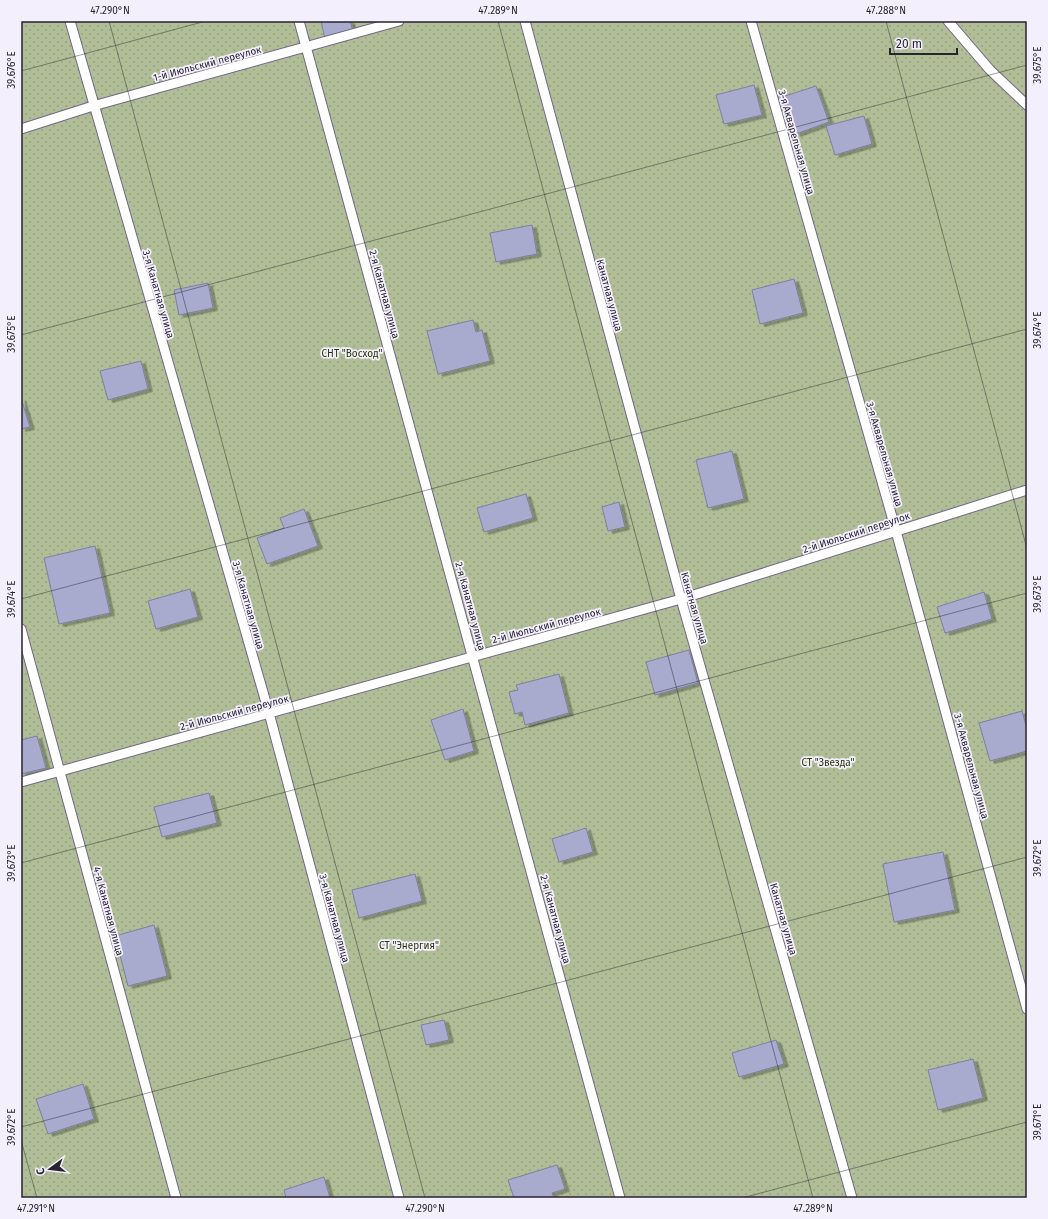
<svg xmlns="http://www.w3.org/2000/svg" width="1048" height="1219" viewBox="0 0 1048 1219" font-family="'Fira Sans',sans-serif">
	<defs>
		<pattern id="park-dots" width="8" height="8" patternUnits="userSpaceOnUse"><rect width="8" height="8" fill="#b0bd96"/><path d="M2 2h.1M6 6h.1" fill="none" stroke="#97a282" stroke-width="1.8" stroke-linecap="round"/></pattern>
		<filter id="shadow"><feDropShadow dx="4.5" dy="2.5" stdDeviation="0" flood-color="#0004"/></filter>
	</defs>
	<rect width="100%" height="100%" fill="#d7c9ed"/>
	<!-- park -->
	<path fill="url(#park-dots)" d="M21 21H1027V1198H21Z"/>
	<!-- building -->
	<path fill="#a8aace" stroke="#7e7fa1" filter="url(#shadow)" d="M321 21H350L353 31 325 39Z
		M754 85 762 115 724 124 716 95Z
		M816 86 829 122 796 134 782 97Z
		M864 116 872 144 835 155 826 126Z
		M532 225 537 254 496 262 490 233Z
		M794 279 803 313 760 324 752 290Z
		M208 283 213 308 179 315 174 290Z
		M473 320 476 332 482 330 490 361 438 374 427 331Z
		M141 361 148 389 108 400 100 371Z
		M21 398 30 427 21 429Z
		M732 451 744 499 708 508 696 460Z
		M526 494 533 518 484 532 477 508Z
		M619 502 625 527 608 531 602 507Z
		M304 509 318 546 267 564 257 538 284 528 280 518Z
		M95 546 110 613 59 624 44 558Z
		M190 589 198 617 156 629 148 601Z
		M984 592 992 619 945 633 937 607Z
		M689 650 698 683 655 695 646 662Z
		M559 674 569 713 525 725 522 712 515 714 509 692 518 690 516 685Z
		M463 709 474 751 445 760 431 720Z
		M1022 711 1027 729V751L990 761 979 723Z
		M37 736 46 768 21 774V740Z
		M209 793 217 823 162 837 154 807Z
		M586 828 593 852 559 862 552 839Z
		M943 852 955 910 894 922 883 864Z
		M415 874 422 901 359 918 352 890Z
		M154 925 167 976 128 986 115 936Z
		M444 1020 449 1040 426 1045 421 1025Z
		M776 1040 784 1064 739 1077 732 1053Z
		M973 1059 983 1098 938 1110 928 1070Z
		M83 1084 94 1119 48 1134 36 1099Z
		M557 1165 565 1189 552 1193 554 1198H514L508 1180Z
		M324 1177 330 1198H286L284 1190Z"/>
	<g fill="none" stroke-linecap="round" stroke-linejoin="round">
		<defs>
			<path id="service" d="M70 21 269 713 399 1198
				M299 21 620 1198
				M525 21 681 599 852 1198
				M751 21 896 531 1027 1009
				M948 21 990 70 1027 105
				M21 129 93 106 399 21
				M21 629 176 1198
				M21 782 681 599 1027 490"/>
		</defs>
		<!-- service casing -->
		<use href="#service" stroke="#736786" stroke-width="11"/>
		<!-- service -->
		<use href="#service" stroke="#fff" stroke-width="9"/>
	</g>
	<!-- ticks -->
	<path fill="none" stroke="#282331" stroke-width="1" stroke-opacity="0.45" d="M109 21 425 1198M498 21 813 1198M886 21 1027 549M21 71 206 21M21 335 1027 65M21 599 1027 329M21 863 1027 593M21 1127 1027 857M21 1140 37 1198M742 1198 1027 1122"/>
	<g text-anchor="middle" stroke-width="3.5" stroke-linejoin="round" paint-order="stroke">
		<!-- street labels -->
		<g font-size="10" fill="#282331" stroke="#f4effd">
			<text transform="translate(207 63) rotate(-15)" y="4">1-й Июльский переулок</text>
			<text transform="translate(797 142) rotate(74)" y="4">3-я Акварельная улица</text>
			<text transform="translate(159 294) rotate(74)" y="4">3-я Канатная улица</text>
			<text transform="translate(385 294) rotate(75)" y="4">2-я Канатная улица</text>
			<text transform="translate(610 295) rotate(75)" y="4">Канатная улица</text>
			<text transform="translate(885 454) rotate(74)" y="4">3-я Акварельная улица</text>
			<text transform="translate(856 532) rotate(-18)" y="4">2-й Июльский переулок</text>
			<text transform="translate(249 605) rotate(74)" y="4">3-я Канатная улица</text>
			<text transform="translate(471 606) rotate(75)" y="4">2-я Канатная улица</text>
			<text transform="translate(695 608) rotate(74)" y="4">Канатная улица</text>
			<text transform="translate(546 625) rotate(-15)" y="4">2-й Июльский переулок</text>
			<text transform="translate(234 712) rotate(-15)" y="4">2-й Июльский переулок</text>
			<text transform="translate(972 766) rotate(75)" y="4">3-я Акварельная улица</text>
			<text transform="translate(109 911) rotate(75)" y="4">4-я Канатная улица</text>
			<text transform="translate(335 918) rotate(75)" y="4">3-я Канатная улица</text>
			<text transform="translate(556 919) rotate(75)" y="4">2-я Канатная улица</text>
			<text transform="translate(784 919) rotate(74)" y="4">Канатная улица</text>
		</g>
		<!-- park labels -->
		<g font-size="10" fill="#2b3707" stroke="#f4effd">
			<text x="352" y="357">СНТ "Восход"</text>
			<text x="828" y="766">СТ "Звезда"</text>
			<text x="409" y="949">СТ "Энергия"</text>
		</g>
	</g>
	<!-- border -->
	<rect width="1048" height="1219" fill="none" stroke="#f4effd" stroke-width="44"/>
	<!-- north arrow -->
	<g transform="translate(50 1169) rotate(255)" stroke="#f4effd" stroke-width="3" paint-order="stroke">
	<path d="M0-3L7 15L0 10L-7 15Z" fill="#282331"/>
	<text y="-6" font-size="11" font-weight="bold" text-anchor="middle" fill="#282331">С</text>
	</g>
	<!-- scale -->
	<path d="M890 48v6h67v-6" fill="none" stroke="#282331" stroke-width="2"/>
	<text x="896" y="48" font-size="12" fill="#282331" stroke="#f4effd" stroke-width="3" paint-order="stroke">20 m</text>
	<rect x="22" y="22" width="1004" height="1175" fill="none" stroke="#282331" stroke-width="1.5"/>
	<g font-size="10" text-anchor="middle" fill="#282331">
		<text x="110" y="14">47.290°N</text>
		<text x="498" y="14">47.289°N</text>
		<text x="886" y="14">47.288°N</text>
		<text transform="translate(1037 65) rotate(-90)" y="4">39.675°E</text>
		<text transform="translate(11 70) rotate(-90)" y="4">39.676°E</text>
		<text transform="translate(1037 330) rotate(-90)" y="4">39.674°E</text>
		<text transform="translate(11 334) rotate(-90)" y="4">39.675°E</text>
		<text transform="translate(1037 594) rotate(-90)" y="4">39.673°E</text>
		<text transform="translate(11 599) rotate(-90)" y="4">39.674°E</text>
		<text transform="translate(1037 858) rotate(-90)" y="4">39.672°E</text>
		<text transform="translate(11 863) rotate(-90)" y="4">39.673°E</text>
		<text transform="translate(1037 1122) rotate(-90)" y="4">39.671°E</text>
		<text transform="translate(11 1127) rotate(-90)" y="4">39.672°E</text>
		<text x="36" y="1212">47.291°N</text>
		<text x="425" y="1212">47.290°N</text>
		<text x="813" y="1212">47.289°N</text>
	</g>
</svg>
